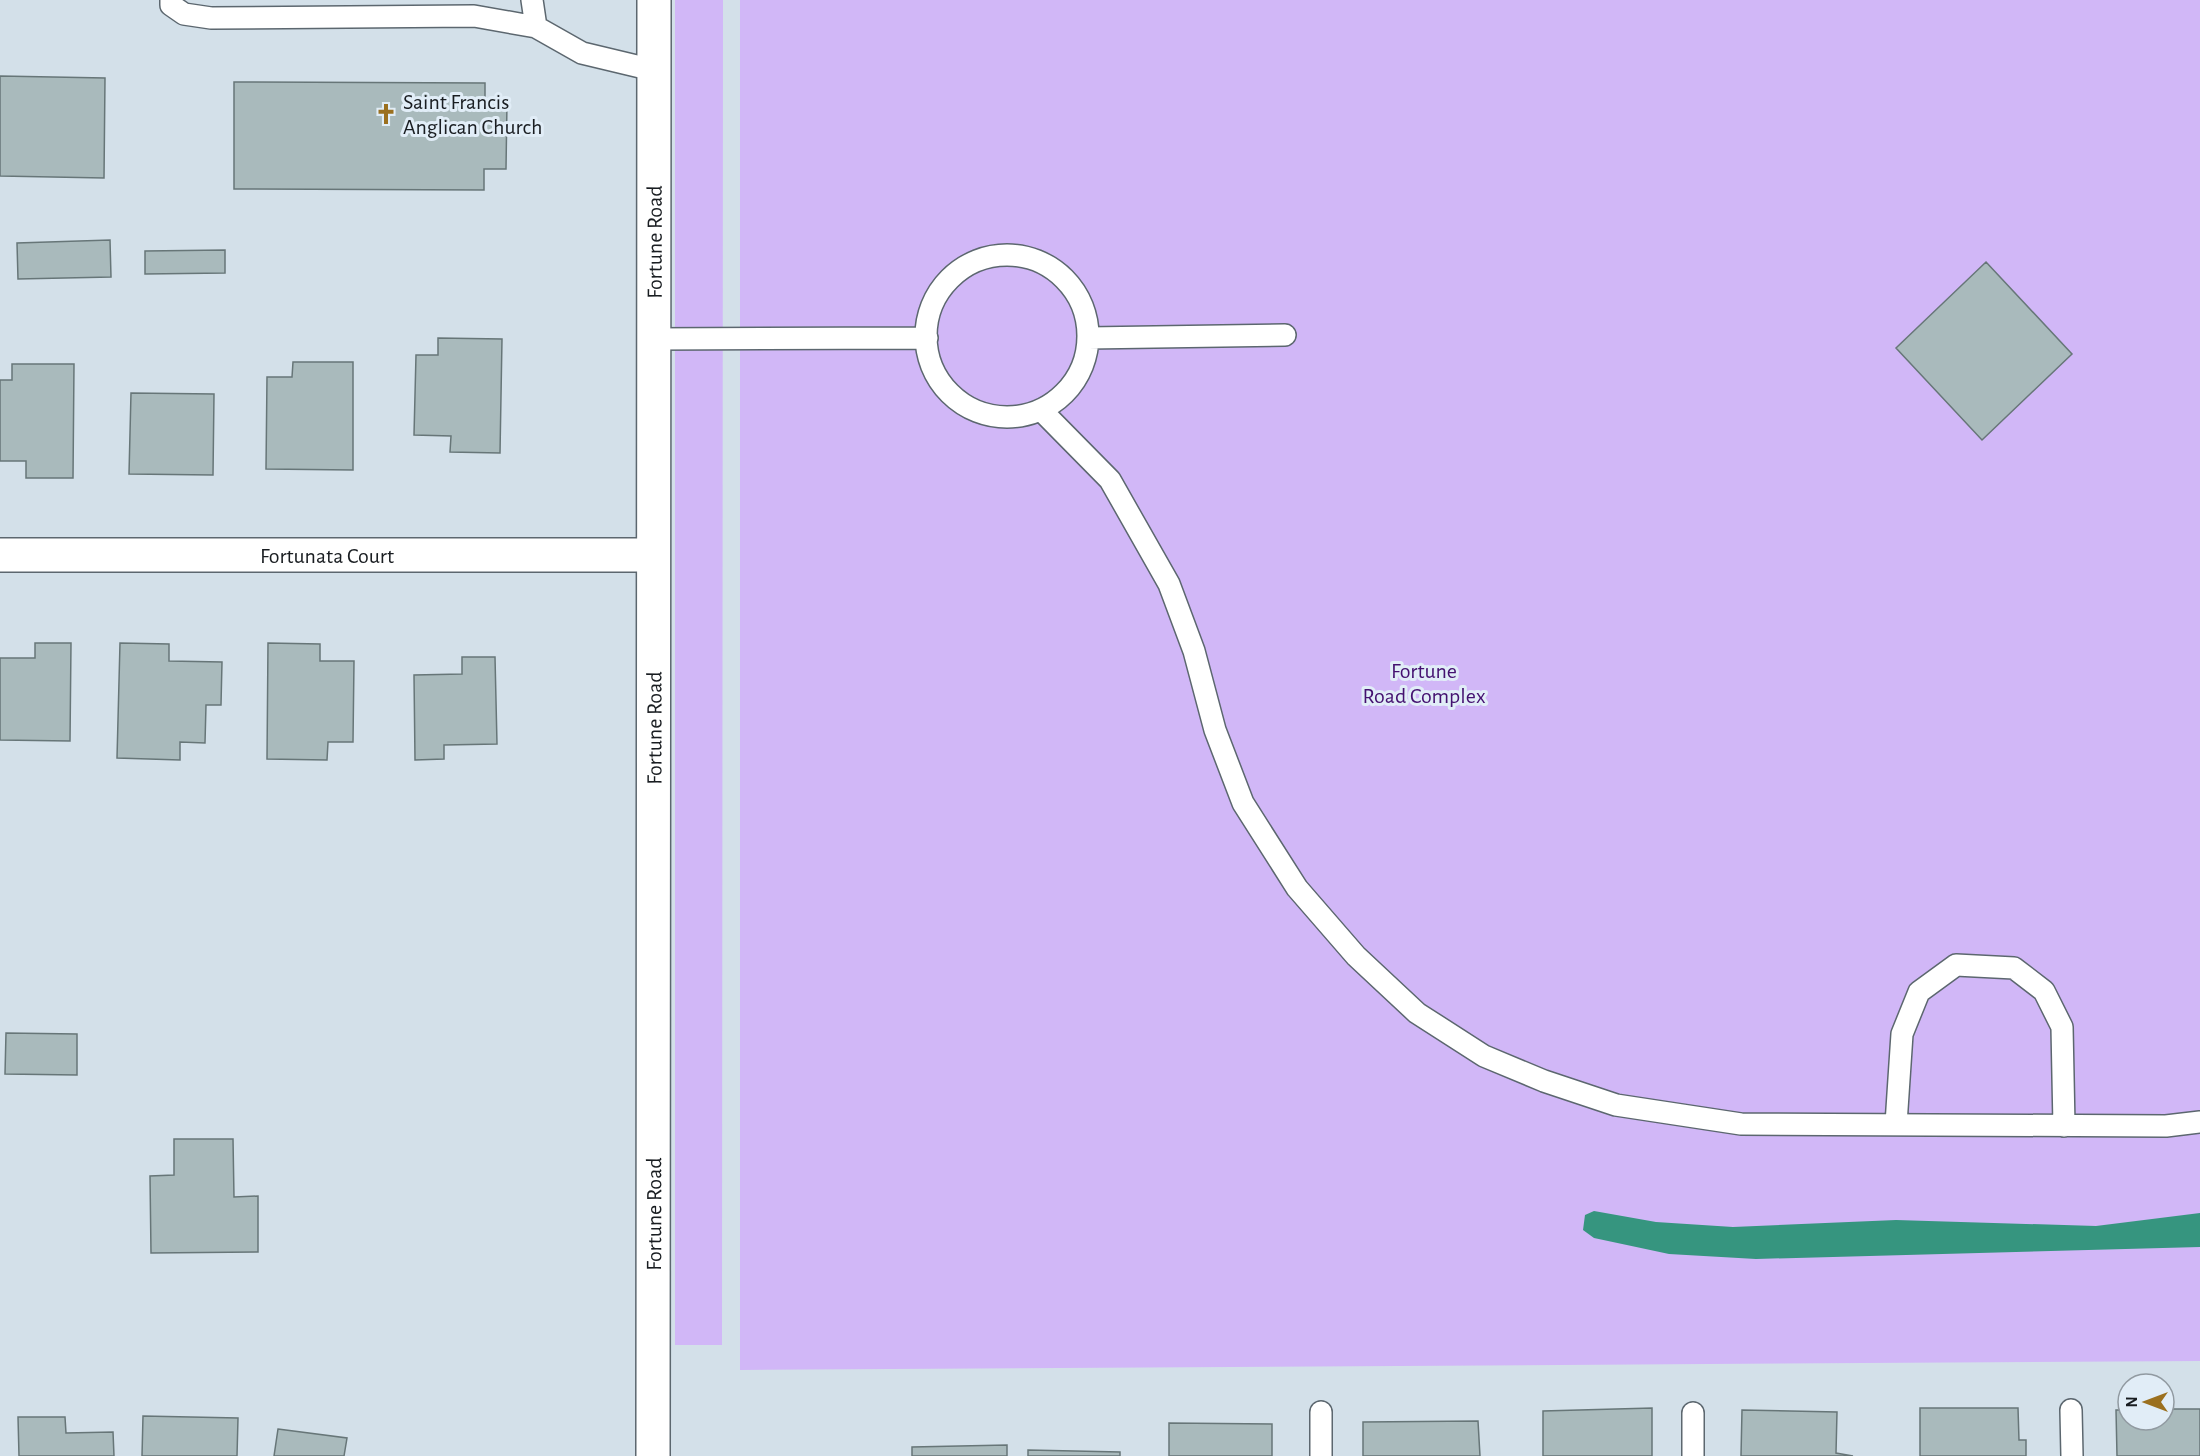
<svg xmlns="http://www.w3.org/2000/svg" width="2200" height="1456" viewBox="0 0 2200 1456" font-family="'Alegreya Sans',sans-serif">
	<rect width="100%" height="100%" fill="#d3e0e9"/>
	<!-- green -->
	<path fill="#d1b7f7" d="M675 0H723L722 1345H675Z
		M740 0H2200V1361L740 1370Z"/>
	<!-- water -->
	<path fill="#36957f" d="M1594 1211 1656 1222 1733 1227 1896 1220 2096 1226 2200 1213V1247L1756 1259 1669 1254 1594 1238 1583 1230 1585 1215Z"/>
	<!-- building -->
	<path fill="#a9babc" stroke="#677678" stroke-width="1.5" d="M0 76 105 78 104 178 0 176Z
		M234 82 485 83V102H507L506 169H484V190L234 189Z
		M110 240 111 277 18 279 17 243Z
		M225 250V273L145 274V251Z
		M1986 262 2072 354 1982 440 1896 348Z
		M438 338 502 339 500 453 450 452 451 436 414 435 416 355H438Z
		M293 362H353V470L266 469 267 377H292Z
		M12 364H74L73 478H26V461H0V380H12Z
		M131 393 214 394 213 475 129 474Z
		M35 643H71L70 741 0 740V658H35Z
		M120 643 169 644V661L222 662 221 705H206L205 743 180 742V760L117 758Z
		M268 643 320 644V661H354L353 742H328L327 760 267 759Z
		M462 657H495L497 744 444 745V759L415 760 414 675 462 674Z
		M6 1033 77 1034V1075L5 1074Z
		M174 1139H233L234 1197 258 1196V1252L151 1253 150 1176 174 1175Z
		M1652 1408V1456H1543V1411Z
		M1920 1408H2018L2019 1440H2026V1456H1920Z
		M2164 1409H2200V1456H2117L2116 1410H2128V1420H2164Z
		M1742 1410 1837 1412 1836 1453 1853 1456H1741Z
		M143 1416 238 1418 237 1456H142Z
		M18 1417H65L66 1433 113 1432 114 1456H19Z
		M1478 1421 1480 1456H1363V1422Z
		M1169 1423 1272 1424V1456H1169Z
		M278 1429 347 1438 344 1456H274Z
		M1007 1445V1456H912V1447Z
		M1028 1450 1120 1452V1456H1028Z"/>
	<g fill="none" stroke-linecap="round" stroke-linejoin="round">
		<defs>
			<path id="service" d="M171 0V5L184 14 211 18 474 16 536 27 582 53 653 70
				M532 0 536 27
				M926 336a81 81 0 1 1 162 0a81 81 0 1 1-162 0Z
				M1088 338 1285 335
				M653 339 927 338
				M1042 411 1110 480 1169 584 1194 651 1215 730 1243 803 1297 888 1356 956 1417 1013 1484 1056 1544 1081 1616 1105 1741 1124 2166 1126 2200 1122
				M1896 1124 1902 1034 1919 992 1956 965 2014 968 2044 991 2062 1027 2064 1126
				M2071 1410 2072 1456
				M1321 1412V1456
				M1693 1413V1456"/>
			<g id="minor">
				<path id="s1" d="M0 555H653"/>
			</g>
			<g id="tertiary">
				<path id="s2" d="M653 1456 654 0"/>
			</g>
		</defs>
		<!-- service casing -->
		<use href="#service" stroke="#5c676f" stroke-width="24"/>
		<!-- minor casing -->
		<use href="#minor" stroke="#5c676f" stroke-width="36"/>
		<!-- tertiary casing -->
		<use href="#tertiary" stroke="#5c676f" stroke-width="36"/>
		<!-- service -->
		<use href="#service" stroke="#fff" stroke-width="21"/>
		<!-- minor -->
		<use href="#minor" stroke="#fff" stroke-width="33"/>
		<!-- tertiary -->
		<use href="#tertiary" stroke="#fff" stroke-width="33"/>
	</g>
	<!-- icons -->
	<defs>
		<symbol id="church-bare" viewBox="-9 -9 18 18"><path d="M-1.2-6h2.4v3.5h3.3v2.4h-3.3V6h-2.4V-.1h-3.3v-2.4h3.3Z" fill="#9b701f" stroke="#e1edf7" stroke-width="2.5" paint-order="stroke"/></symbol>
	</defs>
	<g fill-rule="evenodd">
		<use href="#church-bare" x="371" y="99" width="30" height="30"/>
	</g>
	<g text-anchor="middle" stroke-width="6" stroke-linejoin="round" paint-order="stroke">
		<!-- poi labels -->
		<g font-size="22" fill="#191d21" stroke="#e1edf7" text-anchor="start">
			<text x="403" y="109">Saint Francis<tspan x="403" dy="25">Anglican Church</tspan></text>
		</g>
		<!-- street labels -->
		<g font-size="22" fill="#191d21" stroke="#e1edf7">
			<text dy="8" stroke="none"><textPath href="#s2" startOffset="1214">Fortune Road</textPath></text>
			<text dy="8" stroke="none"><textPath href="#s1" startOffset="327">Fortunata Court</textPath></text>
			<text dy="8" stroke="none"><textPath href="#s2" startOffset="728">Fortune Road</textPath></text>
			<text dy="8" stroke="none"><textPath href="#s2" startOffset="242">Fortune Road</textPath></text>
		</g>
		<!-- park labels -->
		<g font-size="22" fill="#441170" stroke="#e1edf7">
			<text x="1424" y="678">Fortune<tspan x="1424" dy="25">Road Complex</tspan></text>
		</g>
	</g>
	<!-- north arrow -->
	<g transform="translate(2146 1402) rotate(270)"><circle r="28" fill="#e1edf7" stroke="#919aa1" stroke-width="1.5"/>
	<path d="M0-4.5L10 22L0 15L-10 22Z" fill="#9b701f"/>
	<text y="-9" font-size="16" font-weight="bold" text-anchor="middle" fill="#191d21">N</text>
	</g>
</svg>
